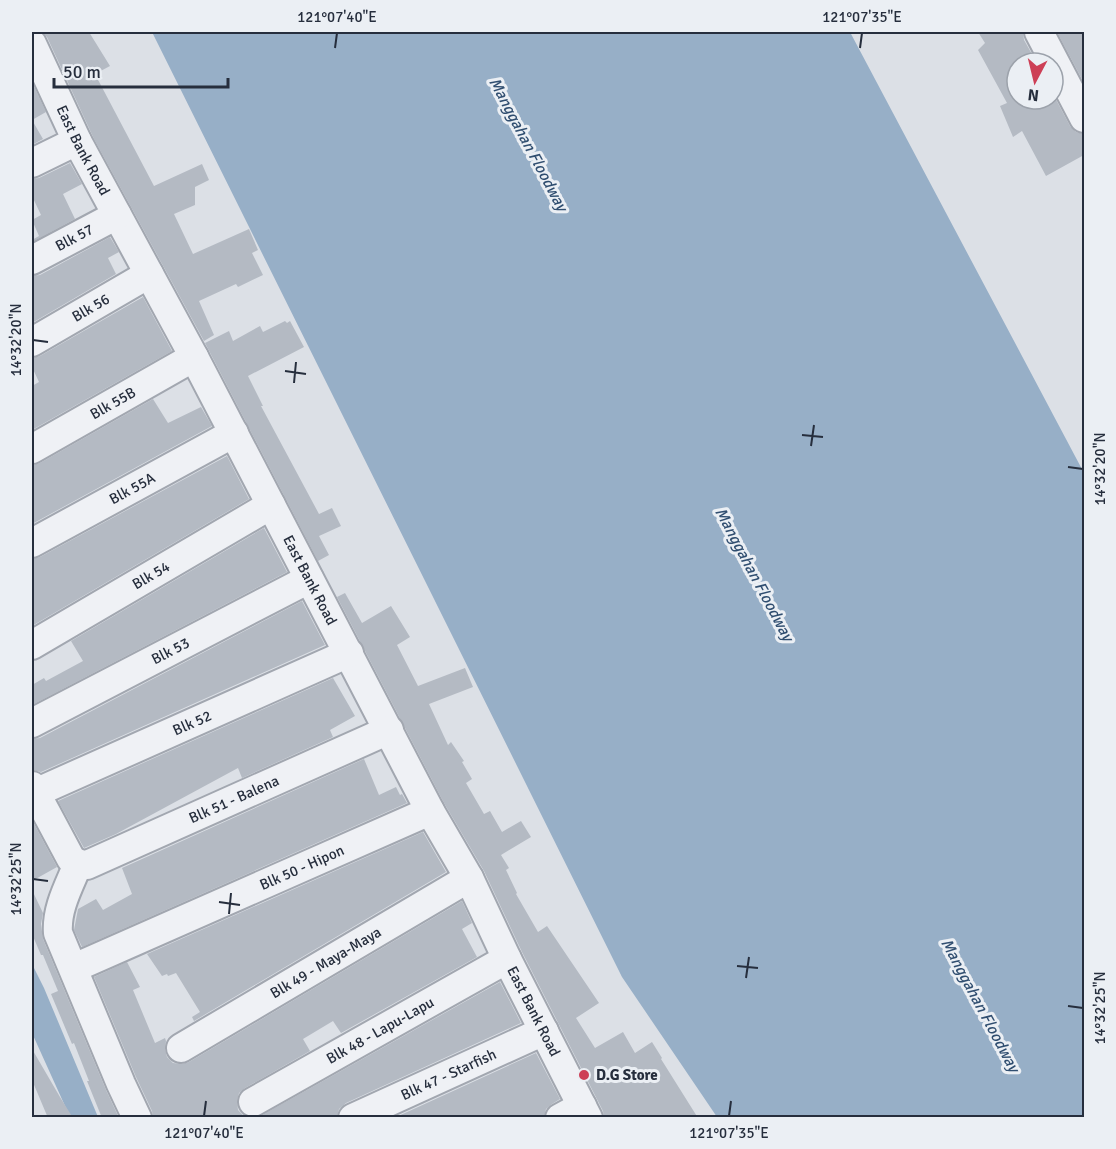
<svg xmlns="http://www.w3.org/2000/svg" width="1116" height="1149" viewBox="0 0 1116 1149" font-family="Signika,sans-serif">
	<rect width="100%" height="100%" fill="#dce0e6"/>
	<!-- water -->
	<path fill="#97afc7" d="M152 32H850L1084 473V1117H717L622 977Z
		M32 964 44 988 98 1117H70L32 1033Z"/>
	<!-- building -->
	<path fill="#b4bac3" d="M42 32H89L110 66 95 74 154 186 202 164 209 180 195 187V205L174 214 193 254 249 229 258 250 252 253 263 275 238 287 236 284 199 301 214 335 204 341 94 139 47 37Z
		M978 32H1023L1024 40 1037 63H1017V99H1053V94L1070 126 1076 132 1084 134V155L1046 176 1022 131 1013 137 1000 106 1007 103 978 50 985 43Z
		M1057 32H1084V83Z
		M32 82 46 112 32 120 43 139 32 145Z
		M70 163 82 184 63 194 75 219 32 242V240L39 236 32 220 41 215 32 196V179L39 178Z
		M110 237 119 252 108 258 116 274 32 323V276L40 275Z
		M143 297 172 351 32 430V386L39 382 32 367V358L40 356Z
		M285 321 287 323 290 321 304 347 248 376 263 406H261L319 514 332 508 341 526 319 536 329 555 318 561 205 343 229 331 233 341 260 326 263 332Z
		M153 399 168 423 201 407 212 426 32 524V465L40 463Z
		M227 456 249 499 32 626V559L40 557Z
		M264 528 287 572 32 705V685L44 678 46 681 83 661 71 641Z
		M345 593 362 623 391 606 410 637 397 645 418 686 465 668 473 687 429 704 448 745 451 742 464 761 462 762 472 779 466 783 484 814 490 811 502 832 521 821 531 837 501 855 509 868 506 870 517 893 516 894 538 932 547 926 599 1003 576 1018 595 1048 623 1032 635 1053 652 1042 662 1058 661 1059 698 1118H604L603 1111 522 952 484 871 444 803 337 597Z
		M302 601 325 645 41 772 32 770V739L40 738Z
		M333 678 355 716 330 730 333 737 242 778 238 768 116 834 84 848 58 801Z
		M364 759 379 795 396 787 400 795 402 794 407 803 82 947 74 930 78 909 96 899 103 910 132 894 122 868Z
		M32 820 57 867 32 881Z
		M423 832 446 872 194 1021 192 1017 200 1012 176 973 168 976 167 974 162 976 147 954Z
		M32 890 43 913 41 924 43 939 106 1090 119 1118H102L87 1081H89L74 1043 72 1044 51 994 58 991 43 955H41L32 934Z
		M462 901 472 923 462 929 477 957 341 1033 333 1021 303 1039 310 1051 245 1088 239 1093 237 1101 238 1110 244 1116 249 1118H153L152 1111 136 1077 94 977 127 962 140 987 133 990 155 1043 165 1038 166 1041 165 1049 167 1057 173 1063 182 1064 189 1062Z
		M500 982 521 1023 346 1103 339 1109 337 1118H257Z
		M32 1049 60 1097 73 1118H48L32 1080Z
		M536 1053 560 1099 552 1104 546 1109 544 1118H394Z"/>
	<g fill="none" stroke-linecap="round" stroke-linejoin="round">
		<defs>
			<g id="minor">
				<path d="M1039 32 1084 118"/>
				<path id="s1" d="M32 44 77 141 194 357 430 811 469 878 507 959 588 1118"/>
				<path d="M32 163 77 141"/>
				<path id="s2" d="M32 260 117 215"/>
				<path id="s3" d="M32 342 149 274"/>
				<path id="s4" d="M32 449 194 357"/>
				<path id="s5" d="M32 543 234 433"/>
				<path id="s6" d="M32 645 271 505"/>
				<path id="s7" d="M32 723 309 579"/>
				<path d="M32 786 71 859 78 864"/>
				<path id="s8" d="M35 793 349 653"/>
				<path id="s9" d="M78 864 87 865 389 730"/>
				<path d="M78 864C69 886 56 909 58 933L121 1084 137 1118"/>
				<path id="s10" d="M74 968 430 811"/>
				<path id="s11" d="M181 1048 469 878"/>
				<path id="s12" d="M253 1102 507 959"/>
				<path id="s13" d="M353 1118 544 1031"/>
				<path d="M560 1118 582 1106"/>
			</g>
		</defs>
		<!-- minor casing -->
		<use href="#minor" stroke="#a2a7b0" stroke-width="32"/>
		<!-- minor -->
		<use href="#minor" stroke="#eff1f5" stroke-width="28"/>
	</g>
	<!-- ticks -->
	<path fill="none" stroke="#262e3d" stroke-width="2" d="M335 48 337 33M860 48 862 33M33 340 48 342M285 371 306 374M294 383 296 362M802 435 823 437M811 446 814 425M1068 467 1083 469M33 879 48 881M219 902 240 905M229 914 231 893M737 966 758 968M746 978 749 957M1068 1006 1083 1008M204 1116 206 1101M729 1116 731 1101"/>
	<!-- markers -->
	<circle fill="#cd3f56" stroke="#ebeff4" stroke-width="2" cx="584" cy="1075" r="6"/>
	<g text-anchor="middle" stroke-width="6" stroke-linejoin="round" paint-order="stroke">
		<!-- street labels -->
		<g font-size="15" fill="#262e3d" stroke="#ebeff4">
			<text dy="5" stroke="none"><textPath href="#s1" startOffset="118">East Bank Road</textPath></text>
			<text dy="5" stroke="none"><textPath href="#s2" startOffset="48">Blk 57</textPath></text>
			<text dy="5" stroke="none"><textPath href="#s3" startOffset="68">Blk 56</textPath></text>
			<text dy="5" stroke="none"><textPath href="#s4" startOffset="93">Blk 55B</textPath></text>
			<text dy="5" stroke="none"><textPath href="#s5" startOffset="114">Blk 55A</textPath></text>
			<text dy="5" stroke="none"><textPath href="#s6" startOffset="138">Blk 54</textPath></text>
			<text dy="5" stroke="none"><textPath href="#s1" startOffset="604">East Bank Road</textPath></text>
			<text dy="5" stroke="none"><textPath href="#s7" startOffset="156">Blk 53</textPath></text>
			<text dy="5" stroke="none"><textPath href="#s8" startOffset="172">Blk 52</textPath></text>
			<text dy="5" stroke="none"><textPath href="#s9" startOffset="170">Blk 51 - Balena</textPath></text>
			<text dy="5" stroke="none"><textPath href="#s10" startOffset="249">Blk 50 - Hipon</textPath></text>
			<text dy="5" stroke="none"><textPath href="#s11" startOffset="168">Blk 49 - Maya-Maya</textPath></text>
			<text dy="5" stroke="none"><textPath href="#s1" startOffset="1090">East Bank Road</textPath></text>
			<text dy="5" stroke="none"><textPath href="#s12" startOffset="146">Blk 48 - Lapu-Lapu</textPath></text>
			<text dy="5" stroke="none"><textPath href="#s13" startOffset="105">Blk 47 - Starfish</textPath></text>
		</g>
		<!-- poi labels -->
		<g font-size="15" font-weight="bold" fill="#262e3d" stroke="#ebeff4" text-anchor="start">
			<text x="596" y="1080">D.G Store</text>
		</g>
		<!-- water labels -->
		<g font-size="16" font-style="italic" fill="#304e70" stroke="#ebeff4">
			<text transform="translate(529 144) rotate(62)" y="6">Manggahan Floodway</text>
			<text transform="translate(755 574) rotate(62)" y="6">Manggahan Floodway</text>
			<text transform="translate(981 1005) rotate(62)" y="6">Manggahan Floodway</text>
		</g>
	</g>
	<!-- border -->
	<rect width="1116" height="1149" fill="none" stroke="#ebeff4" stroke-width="66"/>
	<!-- north arrow -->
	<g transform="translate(1035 81) rotate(187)"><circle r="28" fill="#ebeff4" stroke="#9ca2ab" stroke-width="1.5"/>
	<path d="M0-4.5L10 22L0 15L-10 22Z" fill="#cd3f56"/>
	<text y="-9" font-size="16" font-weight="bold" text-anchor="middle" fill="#262e3d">N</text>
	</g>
	<!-- scale -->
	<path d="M54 78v9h174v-9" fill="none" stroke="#262e3d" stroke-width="3"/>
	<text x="63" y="78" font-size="18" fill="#262e3d" stroke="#ebeff4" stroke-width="4.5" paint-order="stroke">50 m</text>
	<rect x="33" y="33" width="1050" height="1083" fill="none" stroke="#262e3d" stroke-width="2"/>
	<g font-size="15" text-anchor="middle" fill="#262e3d">
		<text x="337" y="22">121°07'40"E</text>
		<text x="862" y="22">121°07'35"E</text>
		<text transform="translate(16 340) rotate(-90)" y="5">14°32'20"N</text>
		<text transform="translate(1100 469) rotate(-90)" y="5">14°32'20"N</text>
		<text transform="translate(16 879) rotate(-90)" y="5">14°32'25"N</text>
		<text transform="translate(1100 1008) rotate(-90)" y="5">14°32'25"N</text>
		<text x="204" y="1138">121°07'40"E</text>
		<text x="729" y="1138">121°07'35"E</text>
	</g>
</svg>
